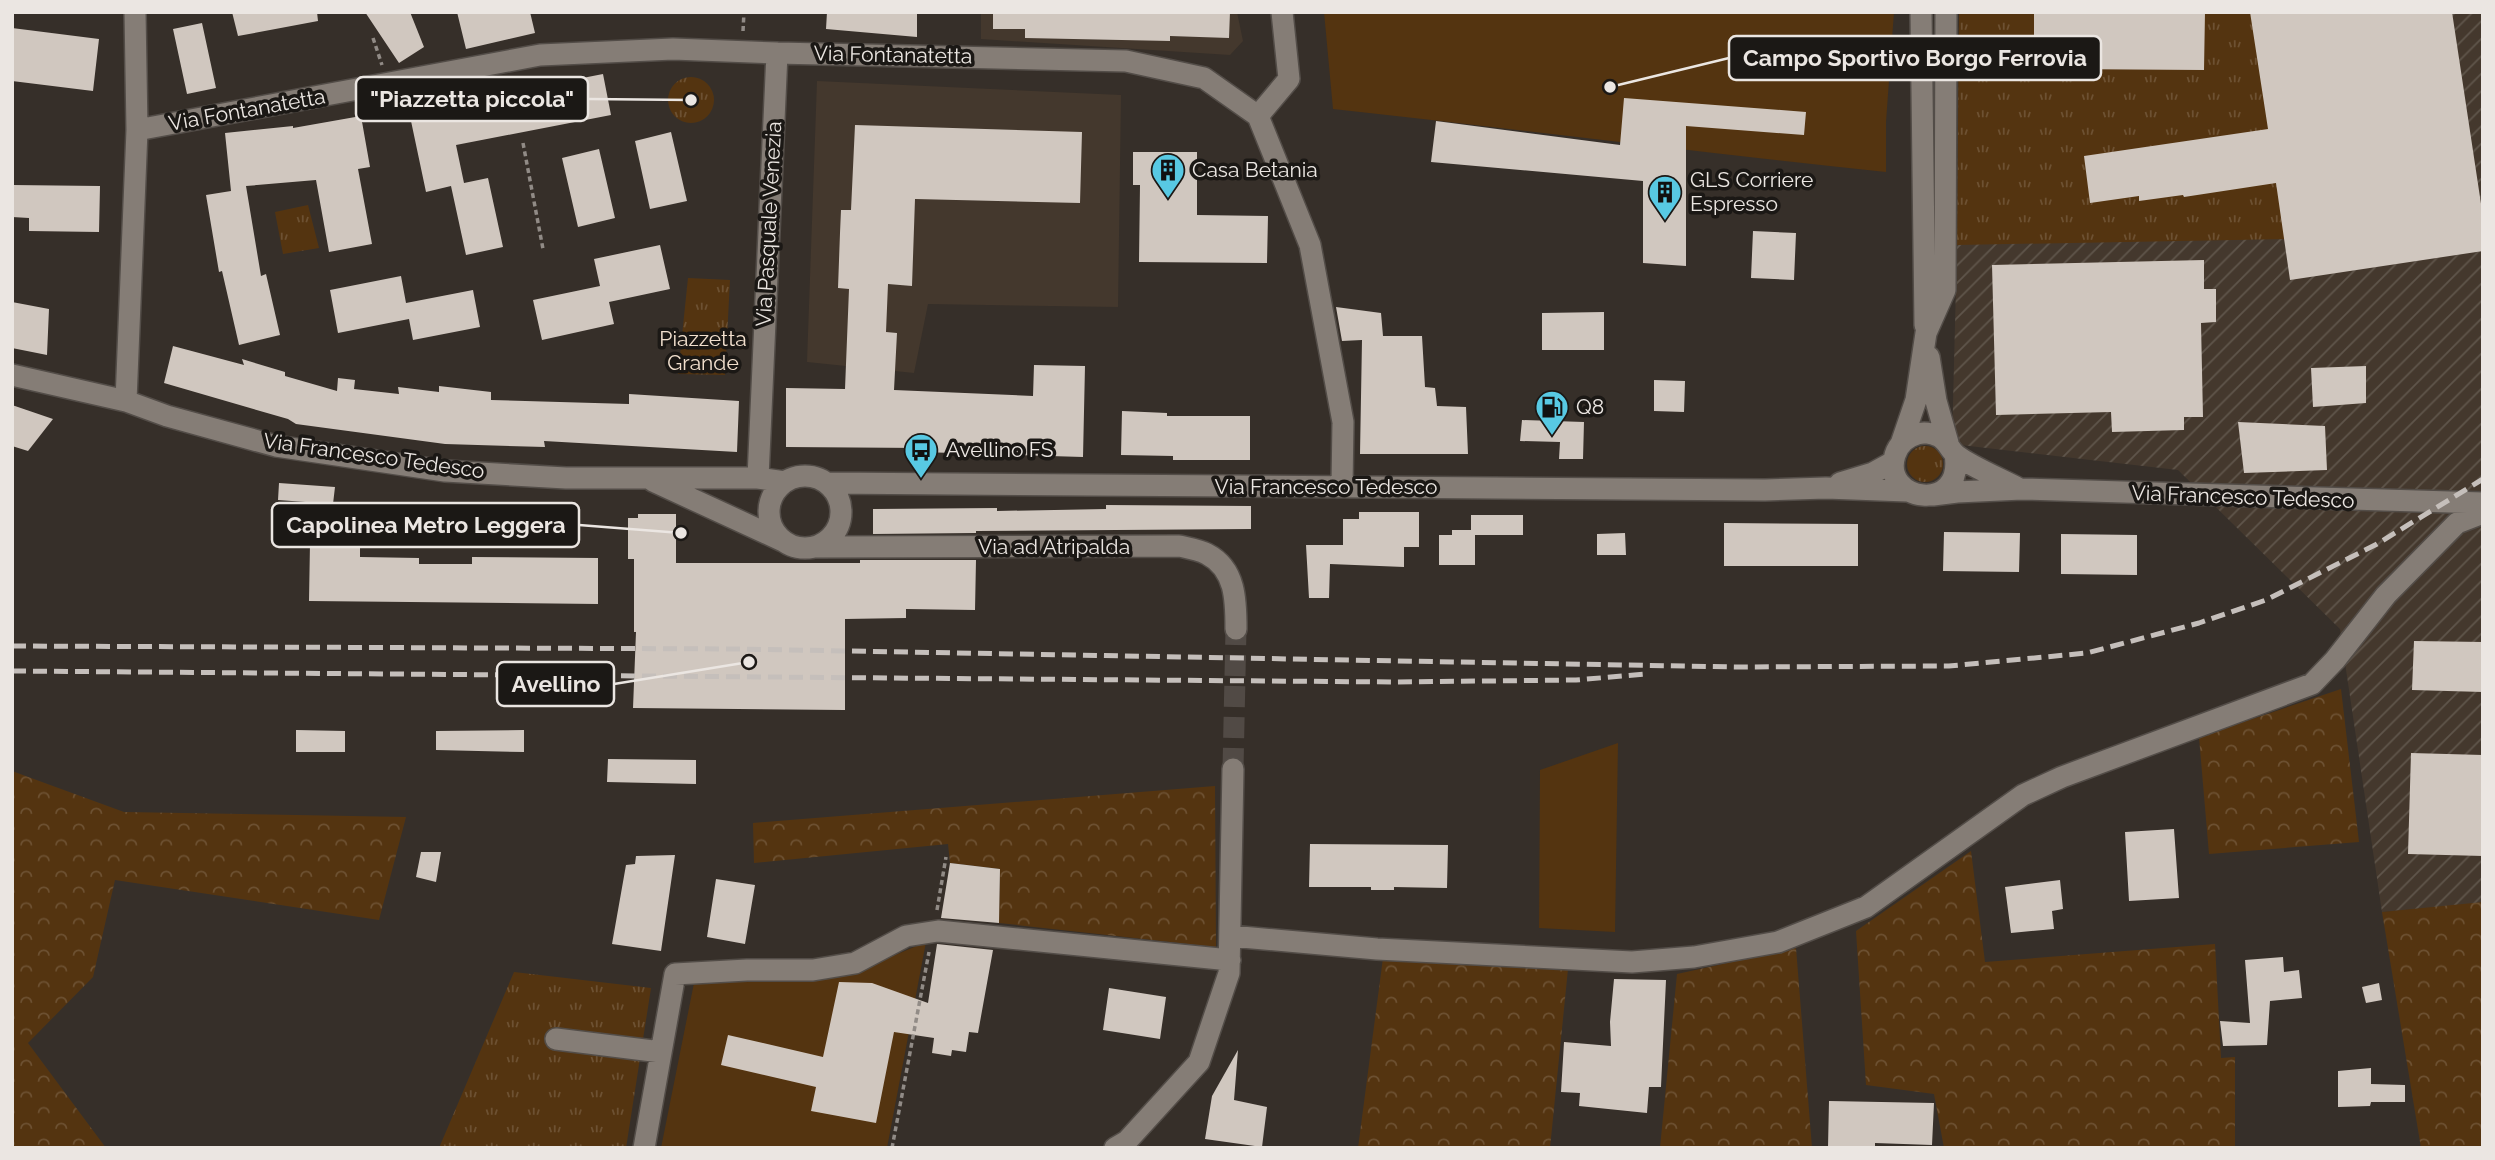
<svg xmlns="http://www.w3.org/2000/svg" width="2495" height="1160" viewBox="0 0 2495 1160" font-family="Raleway,sans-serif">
	<defs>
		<pattern id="industrial-furrows" width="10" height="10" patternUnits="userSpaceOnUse" patternTransform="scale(1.75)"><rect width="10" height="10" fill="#44382d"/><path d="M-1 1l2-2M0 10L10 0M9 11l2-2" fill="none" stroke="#5f554b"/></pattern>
		<pattern id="grass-tufts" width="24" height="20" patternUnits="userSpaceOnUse" patternTransform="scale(1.75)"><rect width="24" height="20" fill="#543410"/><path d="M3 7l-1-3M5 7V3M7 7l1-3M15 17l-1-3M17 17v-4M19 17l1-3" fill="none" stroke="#6d5132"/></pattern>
		<pattern id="forest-crowns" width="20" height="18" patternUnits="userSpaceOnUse" patternTransform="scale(1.75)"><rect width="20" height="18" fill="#543410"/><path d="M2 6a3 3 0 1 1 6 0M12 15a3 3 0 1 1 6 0" fill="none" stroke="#6d5132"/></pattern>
	</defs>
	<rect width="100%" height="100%" fill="#362f29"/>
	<!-- built -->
	<path fill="#44382d" d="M981 12H1237L1243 41 1230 55 981 39Z
		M817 81 1121 95 1118 307 928 304 914 373 807 362Z"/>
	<!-- industrial -->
	<path fill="url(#industrial-furrows)" d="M1959 12H2483V903L2382 912 2340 629 2178 470 1952 444 1957 245Z"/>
	<!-- grass -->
	<path fill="url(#grass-tufts)" d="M1959 12H2251L2289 239 1957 245Z
		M668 100a23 23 0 1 1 46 0a23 23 0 1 1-46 0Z
		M308 205 319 248 283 254 275 212Z
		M688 278 730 280 725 375 678 374Z
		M1907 464a18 18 0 1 1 36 0a18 18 0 1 1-36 0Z
		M514 972 651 988 626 1148H439Z"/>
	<!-- forest -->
	<path fill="url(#forest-crowns)" d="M2341 689 2359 842 2209 854 2199 737Z
		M12 771 124 812 406 817 379 920 115 880 93 977 28 1043 106 1148H12Z
		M1215 786 1216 947 999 923 1000 869 950 863 948 844 754 863 753 823Z
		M1971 851 1985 962 2215 944 2221 1058 2235 1057V1148H1944L1934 1094 1866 1085 1856 931Z
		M2483 902V1148H2421L2382 912Z
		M1796 948 1812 1148H1660L1677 974Z
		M1383 958 1568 969 1550 1148H1358Z"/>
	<!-- pitch -->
	<path fill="#543410" d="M1324 12H1894L1886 122V172C1702 153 1518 129 1333 109Z
		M1618 743 1615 932 1539 928 1540 770Z
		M926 942 887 1148H661L694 983 862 969Z"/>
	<!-- building -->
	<path fill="#d0c7bf" d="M232 12H317L318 21 238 36Z
		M365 12H410L424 47 399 63Z
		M457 12H530L535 33 466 49Z
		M827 12H917V37L826 29Z
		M993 12H1230L1229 38 1170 36V41L1025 38V29H993Z
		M2034 12H2205L2204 70 2056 69V55H2034Z
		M2250 12H2452L2483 217V251L2290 280 2276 183 2184 197 2183 195 2139 201V196L2090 203 2084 156 2268 129Z
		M202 23 216 88 187 94 173 29Z
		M12 28 99 39 93 91 12 81Z
		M603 74 611 115 456 145 464 183 488 178 503 247 466 255 451 186 426 192 411 121 472 108 471 104 558 87 557 83Z
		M1624 98 1806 112 1804 135 1686 126V266L1643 263V181L1431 162 1436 121 1620 145Z
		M361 116 370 167 358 169 372 244 329 252 316 180 246 186 261 276 266 274 280 335 239 345 222 271 219 272 206 195 231 191 225 133 293 126V128Z
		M855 125 1082 132 1080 203 915 199 912 286 888 284 886 332 897 333 894 390 1033 396 1034 365 1085 366 1083 457 921 452 922 448 786 447V388L845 389 849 289 838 288 840 233 841 210H851Z
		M671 132 687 201 650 209 635 141Z
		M599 149 615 218 578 227 562 158Z
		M1133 152H1197V215L1268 216 1267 263 1139 262 1140 185H1133Z
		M12 185 100 186 99 232 29 231V218L12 217Z
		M1753 231 1796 233 1794 280 1751 278Z
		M660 245 670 289 609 302 614 324 542 340 533 300 600 286 594 259Z
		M2204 260V289H2216V322L2201 323 2203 417H2184V430L2112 432 2111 412 1996 415 1992 265Z
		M401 276 406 303 473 290 480 327 413 340 409 319 338 333 330 290Z
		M12 302 49 309 47 355 12 348Z
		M1336 307 1381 313 1383 336H1422L1425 387 1435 388 1437 406 1466 407 1468 454H1360L1362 340 1342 341Z
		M1604 312V350H1542V313Z
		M173 346 244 365 242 359 285 372V376L337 391 338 378 355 380 354 389 399 394 398 387 439 392V386L491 392V400L629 404V394L739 401 737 452 544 441 545 447 445 444 296 424 288 419 164 383Z
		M2366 366V403L2313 407 2311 368Z
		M1654 380 1685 381 1684 412 1654 411Z
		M12 405 53 419 28 451 12 446Z
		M1122 411 1167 413V416H1250V460H1173V456L1121 455Z
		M1522 420 1584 422 1583 459H1559L1560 442 1520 441Z
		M2238 422 2325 426 2327 470 2244 473Z
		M279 483 335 487 333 504 278 500Z
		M1106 505 1251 506V529L976 531V533L873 534V509L997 508V511L1106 509Z
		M1359 512H1419V547H1404V567L1330 564 1329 598H1309L1306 545H1343V519H1359Z
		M638 514H676V563H860V560H976L975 610 906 609V618L845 619V710L633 708 636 632H634V559H628V518H638Z
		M1471 515H1523V535H1475V565H1439V535H1452V530H1471Z
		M1724 523 1858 524V566H1724Z
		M1944 532 2020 533 2019 572 1943 571Z
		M1625 533 1626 555H1597V534Z
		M2061 534 2137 535V575L2061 574Z
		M310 543H360V557L419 558V564H472V557L598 558V604L309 601Z
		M2414 641 2483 642V692L2412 690Z
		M296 730 345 731V752H296Z
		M524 730V752L436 750V731Z
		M2411 753 2483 755V856L2408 854Z
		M608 759 696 760V784L607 782Z
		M2174 829 2179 898 2129 901 2125 832Z
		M1310 844 1448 845 1447 888 1394 887V890H1371V887H1309Z
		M421 852H441L436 882 416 877Z
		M675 855 661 951 612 944 626 865 635 864 636 856Z
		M950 863 1000 869 999 923 941 918Z
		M716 879 755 885 745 944 707 937Z
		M2060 880 2063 909 2052 911 2054 929 2011 933 2005 887Z
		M937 944 993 950 978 1033 969 1032 966 1052 952 1050 951 1056 932 1053 934 1038 894 1032 876 1123 811 1111 816 1087 721 1065 728 1035 823 1057 839 982 872 983 928 1003Z
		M2283 957 2284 972 2299 970 2302 998 2270 1001 2267 1045 2223 1046 2220 1021 2250 1023 2245 960Z
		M1614 979 1666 980 1661 1087H1649L1647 1113 1579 1106 1580 1093 1561 1092 1564 1042 1611 1046 1610 1022Z
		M2379 983 2382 1000 2366 1003 2362 987Z
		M1109 988 1166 997 1160 1039 1103 1030Z
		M1238 1050 1234 1100 1267 1107 1262 1147 1205 1139 1212 1096Z
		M2371 1068V1084L2405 1085V1102H2371L2370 1106 2338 1107V1071Z
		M1829 1101 1934 1103 1932 1145 1875 1143V1148L1828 1147Z"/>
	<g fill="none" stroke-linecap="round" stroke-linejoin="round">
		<!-- minor-tunnel -->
		<path stroke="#514a45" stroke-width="21" stroke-dasharray="21 10" stroke-linecap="butt" d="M1233 769 1236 629"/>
		<defs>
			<path id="minor" d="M1921 12 1925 325
				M1258 116 1289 79 1282 12
				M137 130 540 55 673 49 777 53 1126 61 1204 78 1258 116 1310 245 1343 422 1342 486
				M1929 357 1936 401 1948 443
				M12 375 126 401 167 416 276 446 445 471 566 478H758L785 482
				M126 401 137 130 135 12
				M1901 444 1916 400 1926 333 1945 290 1946 12
				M1955 454C1965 515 1880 502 1895 455 1898 445 1906 437 1917 434 1923 432 1932 433 1938 436 1947 440 1949 449 1956 455 1970 466 2001 479 2018 488
				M769 512a36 36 0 1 1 72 0a36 36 0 1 1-72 0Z
				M758 478 777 53
				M653 481 783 541
				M827 483 1765 490 1826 488 1907 491
				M1840 483 1873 473 1893 462
				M1933 495 1957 492 2022 489 2483 503
				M814 547 1179 546C1188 548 1199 550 1207 554 1236 569 1236 601 1236 629
				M1230 936 1377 949 1632 962 1694 957 1778 942 1866 907 2023 795 2062 777 2312 684 2335 660 2386 595 2457 523 2483 513
				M556 1039 661 1052
				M644 1148 675 974 747 970H813L855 963 906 936 938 931 1230 960
				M1115 1148 1127 1141 1199 1062 1229 973 1233 769"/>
		</defs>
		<!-- minor casing -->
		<use href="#minor" stroke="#534d48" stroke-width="24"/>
		<!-- path -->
		<path stroke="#918b86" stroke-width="3.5" stroke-dasharray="5 3.5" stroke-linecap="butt" d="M743 31 744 12
			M373 38 382 65
			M523 143 543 249
			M937 910 946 857
			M892 1148 929 952"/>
		<!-- minor -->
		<use href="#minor" stroke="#857d76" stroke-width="21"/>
		<!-- rail -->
		<path stroke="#c5bfbb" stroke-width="5" stroke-dasharray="14 7" stroke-linecap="butt" d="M12 646 740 649 1735 667 1949 666 2087 653 2199 623 2266 600 2377 544 2483 479
			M12 671 1395 682 1576 680 1646 674"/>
	</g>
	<!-- icons -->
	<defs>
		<symbol id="building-pin" viewBox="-11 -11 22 30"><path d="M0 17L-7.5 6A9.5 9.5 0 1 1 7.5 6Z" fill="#58c9e3" stroke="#1b1815"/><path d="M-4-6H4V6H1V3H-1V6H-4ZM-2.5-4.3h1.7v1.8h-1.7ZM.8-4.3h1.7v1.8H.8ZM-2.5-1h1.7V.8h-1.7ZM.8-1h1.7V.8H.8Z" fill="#111"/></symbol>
		<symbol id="fuel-pin" viewBox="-11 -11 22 30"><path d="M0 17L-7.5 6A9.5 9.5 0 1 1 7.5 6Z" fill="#58c9e3" stroke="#1b1815"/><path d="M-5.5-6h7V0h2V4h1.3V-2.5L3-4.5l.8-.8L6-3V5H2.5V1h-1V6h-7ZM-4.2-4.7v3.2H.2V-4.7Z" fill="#111"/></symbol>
		<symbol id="bus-pin" viewBox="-11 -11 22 30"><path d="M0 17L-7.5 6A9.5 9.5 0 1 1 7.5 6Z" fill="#58c9e3" stroke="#1b1815"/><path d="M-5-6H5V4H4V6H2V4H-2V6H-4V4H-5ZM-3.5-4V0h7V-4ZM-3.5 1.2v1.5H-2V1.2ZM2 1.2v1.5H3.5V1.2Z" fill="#111"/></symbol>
	</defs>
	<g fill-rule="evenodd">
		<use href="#building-pin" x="1149" y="151" width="38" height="52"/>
		<use href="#building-pin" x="1646" y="173" width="38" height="52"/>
		<use href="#fuel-pin" x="1533" y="388" width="38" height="52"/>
		<use href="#bus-pin" x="902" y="431" width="38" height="52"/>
	</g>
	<g text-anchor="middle" stroke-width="7" stroke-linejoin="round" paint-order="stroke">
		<!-- street labels -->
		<g font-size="21" fill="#ebe6e2" stroke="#1b1815">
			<text transform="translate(893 55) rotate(1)" y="7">Via Fontanatetta</text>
			<text transform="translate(247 110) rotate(-10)" y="7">Via Fontanatetta</text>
			<text transform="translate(769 224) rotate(-87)" y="7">Via Pasquale Venezia</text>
			<text transform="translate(374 456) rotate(8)" y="7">Via Francesco Tedesco</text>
			<text x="1326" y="494">Via Francesco Tedesco</text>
			<text transform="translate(2243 497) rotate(2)" y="7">Via Francesco Tedesco</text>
			<text x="1054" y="554">Via ad Atripalda</text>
		</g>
		<!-- poi labels -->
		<g font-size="21" fill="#ebe6e2" stroke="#1b1815" text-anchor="start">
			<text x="1192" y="177">Casa Betania</text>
			<text x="1690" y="187">GLS Corriere<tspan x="1690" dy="24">Espresso</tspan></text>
			<text x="1576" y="414">Q8</text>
			<text x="946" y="457">Avellino FS</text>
		</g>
		<!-- park labels -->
		<g font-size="21" fill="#f1dfcd" stroke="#1b1815">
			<text x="703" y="346">Piazzetta<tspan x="703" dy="24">Grande</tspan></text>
		</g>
	</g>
	<!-- callouts -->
	<path fill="none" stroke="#ebe6e2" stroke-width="2.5" d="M1610 87L1729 58M691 100L588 99M681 533L579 525M749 662L614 684"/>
	<g fill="#ebe6e2" stroke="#1b1815" stroke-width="2.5">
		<circle cx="1610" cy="87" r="7"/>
		<circle cx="691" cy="100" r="7"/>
		<circle cx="681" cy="533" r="7"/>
		<circle cx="749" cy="662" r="7"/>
	</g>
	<g fill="#1b1815" stroke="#ebe6e2" stroke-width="2.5">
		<rect x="1729" y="36" width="372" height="44" rx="7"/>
		<rect x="356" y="77" width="232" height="44" rx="7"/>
		<rect x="272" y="503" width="307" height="44" rx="7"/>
		<rect x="497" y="662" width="117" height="44" rx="7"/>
	</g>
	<g font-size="23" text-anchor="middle" font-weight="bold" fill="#ebe6e2">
		<text x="1915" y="66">Campo Sportivo Borgo Ferrovia</text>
		<text x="472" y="107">"Piazzetta piccola"</text>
		<text x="426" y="533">Capolinea Metro Leggera</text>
		<text x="556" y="692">Avellino</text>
	</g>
	<!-- border -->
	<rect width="2495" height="1160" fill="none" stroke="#ebe6e2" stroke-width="28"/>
</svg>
